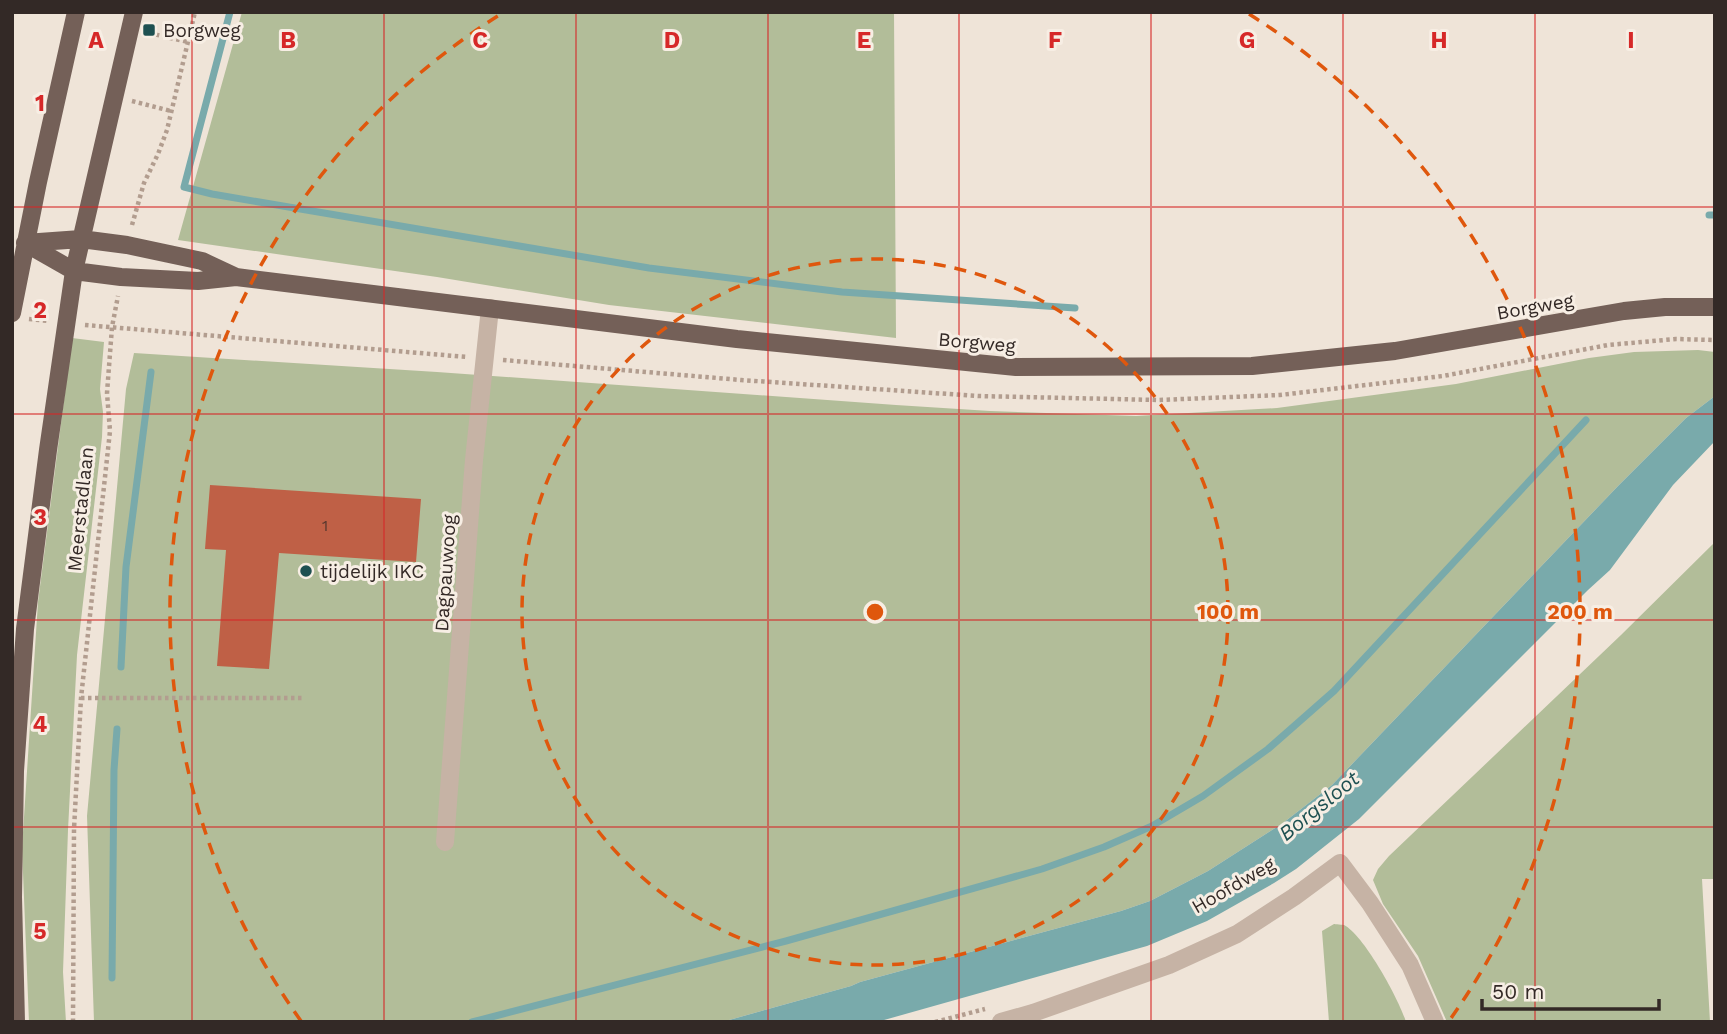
<svg xmlns="http://www.w3.org/2000/svg" width="1727" height="1034" viewBox="0 0 1727 1034" font-family="'Work Sans',sans-serif">
	<rect width="100%" height="100%" fill="#efe4d8"/>
	<!-- green -->
	<path fill="#b2bd99" d="M242 12H894L896 338 609 305 437 277 178 240Z
		M72 338 104 342 100 389 103 412 102 437 77 655 68 830 63 972 66 1022H29L22 848 38 602Z
		M1698 350 1715 352V396L1686 418 1618 486 1332 785 1283 823 1208 871 1150 901 1121 911 860 982 851 986 722 1022H94L87 816 126 389 134 353 437 372 896 405 990 411 1136 416 1277 408 1456 384 1589 358 1634 352Z
		M1715 542V879H1702L1710 1022H1447L1418 956 1383 904 1373 880 1378 869 1389 856 1621 635Z
		M1334 924C1334 924 1344 925 1344 925 1364 935 1400 1001 1406 1022H1329L1322 931Z"/>
	<!-- water -->
	<path fill="#79aaab" d="M1715 396V441L1673 485 1610 570 1588 590 1359 819 1296 869 1274 883 1207 921 1147 946 877 1022H722L851 986 860 982 1121 911 1150 901 1208 871 1283 823 1332 785 1618 486 1686 418Z"/>
	<g fill="none" stroke-linecap="round" stroke-linejoin="round">
		<!-- stream -->
		<path stroke="#79aaab" stroke-width="7" d="M230 12 184 187 212 194 649 268 842 292 1075 308
			M1709 215H1715
			M121 667 126 567 151 372
			M112 978 114 770 117 729
			M472 1022 786 941 1042 869 1104 847 1152 826 1203 796 1268 749 1334 691 1586 420"/>
	</g>
	<!-- building -->
	<path fill="#bf6046" d="M210 485 421 499 416 562 279 553 269 669 217 666 226 550 205 549Z"/>
	<g fill="none" stroke-linecap="round" stroke-linejoin="round">
		<!-- path -->
		<path stroke="#b29d8f" stroke-width="4.5" stroke-dasharray="3.5 3.5" stroke-linecap="butt" d="M149 33 188 42
			M132 101 171 111
			M132 225 144 183 158 154 167 130 195 12
			M29 319 48 321
			M85 325 467 357
			M503 360 741 380 978 396 1159 400 1280 395 1443 376 1608 345 1676 339 1715 340
			M81 698H302
			M73 1022 74 829 81 698 110 431 107 393 112 327 118 296
			M935 1022 985 1009"/>
		<!-- minor -->
		<path stroke="#c6b3a5" stroke-width="18" d="M445 842 474 460 490 308
			M1001 1022 1033 1013 1169 965 1237 934 1294 897 1340 863 1370 903 1410 965 1435 1022"/>
		<!-- major -->
		<path stroke="#746058" stroke-width="18" d="M25 243 74 271 121 277 198 281 236 277 737 339 1016 367 1252 366 1395 351 1624 311 1665 307H1715
			M25 243 81 239 127 245 202 261 236 277
			M12 313 38 182 76 12
			M16 1022 13 897 15 771 25 629 48 450 74 271 134 12"/>
	</g>
	<!-- grid -->
	<path fill="none" stroke="#d62828" stroke-width="2" stroke-opacity="0.55" d="M192 12V1022M384 12V1022M576 12V1022M768 12V1022M959 12V1022M1151 12V1022M1343 12V1022M1535 12V1022M12 207H1715M12 414H1715M12 620H1715M12 827H1715"/>
	<!-- distance rings -->
	<g fill="none" stroke="#df570d" stroke-width="3.5" stroke-dasharray="12 9">
		<circle cx="875" cy="612" r="353"/>
		<path d="M301 1021A705 705 0 0 1 501 14M1249 14A705 705 0 0 1 1449 1021"/>
	</g>
	<!-- markers -->
	<g fill="#1e5051" stroke="#f7eee4" stroke-width="2.5">
		<rect x="142" y="23" width="14" height="14" rx="3.5"/>
		<circle cx="306" cy="571" r="7"/>
	</g>
	<g text-anchor="middle" stroke-width="6" stroke-linejoin="round" paint-order="stroke">
		<!-- number labels -->
		<g font-size="16" fill="#56372e">
			<text x="325" y="531">1</text>
		</g>
		<!-- poi labels -->
		<g font-size="19" fill="#332926" stroke="#f7eee4" text-anchor="start">
			<text x="163" y="37">Borgweg</text>
			<text x="320" y="578">tijdelijk IKC</text>
		</g>
		<!-- street labels -->
		<g font-size="19" fill="#332926" stroke="#f7eee4">
			<text transform="translate(1535 306) rotate(-10)" y="7">Borgweg</text>
			<text transform="translate(977 342) rotate(5)" y="7">Borgweg</text>
			<text transform="translate(80 509) rotate(-84)" y="7">Meerstadlaan</text>
			<text transform="translate(445 573) rotate(-86)" y="7">Dagpauwoog</text>
			<text transform="translate(1233 885) rotate(-30)" y="7">Hoofdweg</text>
		</g>
		<!-- water labels -->
		<g font-size="21" font-style="italic" fill="#1e5051" stroke="#f7eee4">
			<text transform="translate(1319 806) rotate(-39)" y="7">Borgsloot</text>
		</g>
	</g>
	<g font-size="23" text-anchor="middle" font-weight="bold" fill="#d62828" stroke="#f7eee4" stroke-width="6" stroke-linejoin="round" paint-order="stroke">
		<text x="96" y="48">A</text>
		<text x="288" y="48">B</text>
		<text x="480" y="48">C</text>
		<text x="672" y="48">D</text>
		<text x="864" y="48">E</text>
		<text x="1055" y="48">F</text>
		<text x="1247" y="48">G</text>
		<text x="1439" y="48">H</text>
		<text x="1631" y="48">I</text>
		<text x="40" y="111">1</text>
		<text x="40" y="318">2</text>
		<text x="40" y="525">3</text>
		<text x="40" y="732">4</text>
		<text x="40" y="939">5</text>
	</g>
	<circle cx="875" cy="612" r="10" fill="#df570d" stroke="#f7eee4" stroke-width="3.5"/>
	<g font-size="21" text-anchor="middle" font-weight="bold" fill="#df570d" stroke="#f7eee4" stroke-width="6" stroke-linejoin="round" paint-order="stroke">
		<text x="1228" y="619">100 m</text>
		<text x="1580" y="619">200 m</text>
	</g>
	<!-- border -->
	<rect width="1727" height="1034" fill="none" stroke="#332926" stroke-width="28"/>
	<!-- scale -->
	<path d="M1482 999v10h177v-10" fill="none" stroke="#332926" stroke-width="3.5"/>
	<text x="1492" y="999" font-size="21" fill="#332926" stroke="#f7eee4" stroke-width="5" paint-order="stroke">50 m</text>
</svg>
